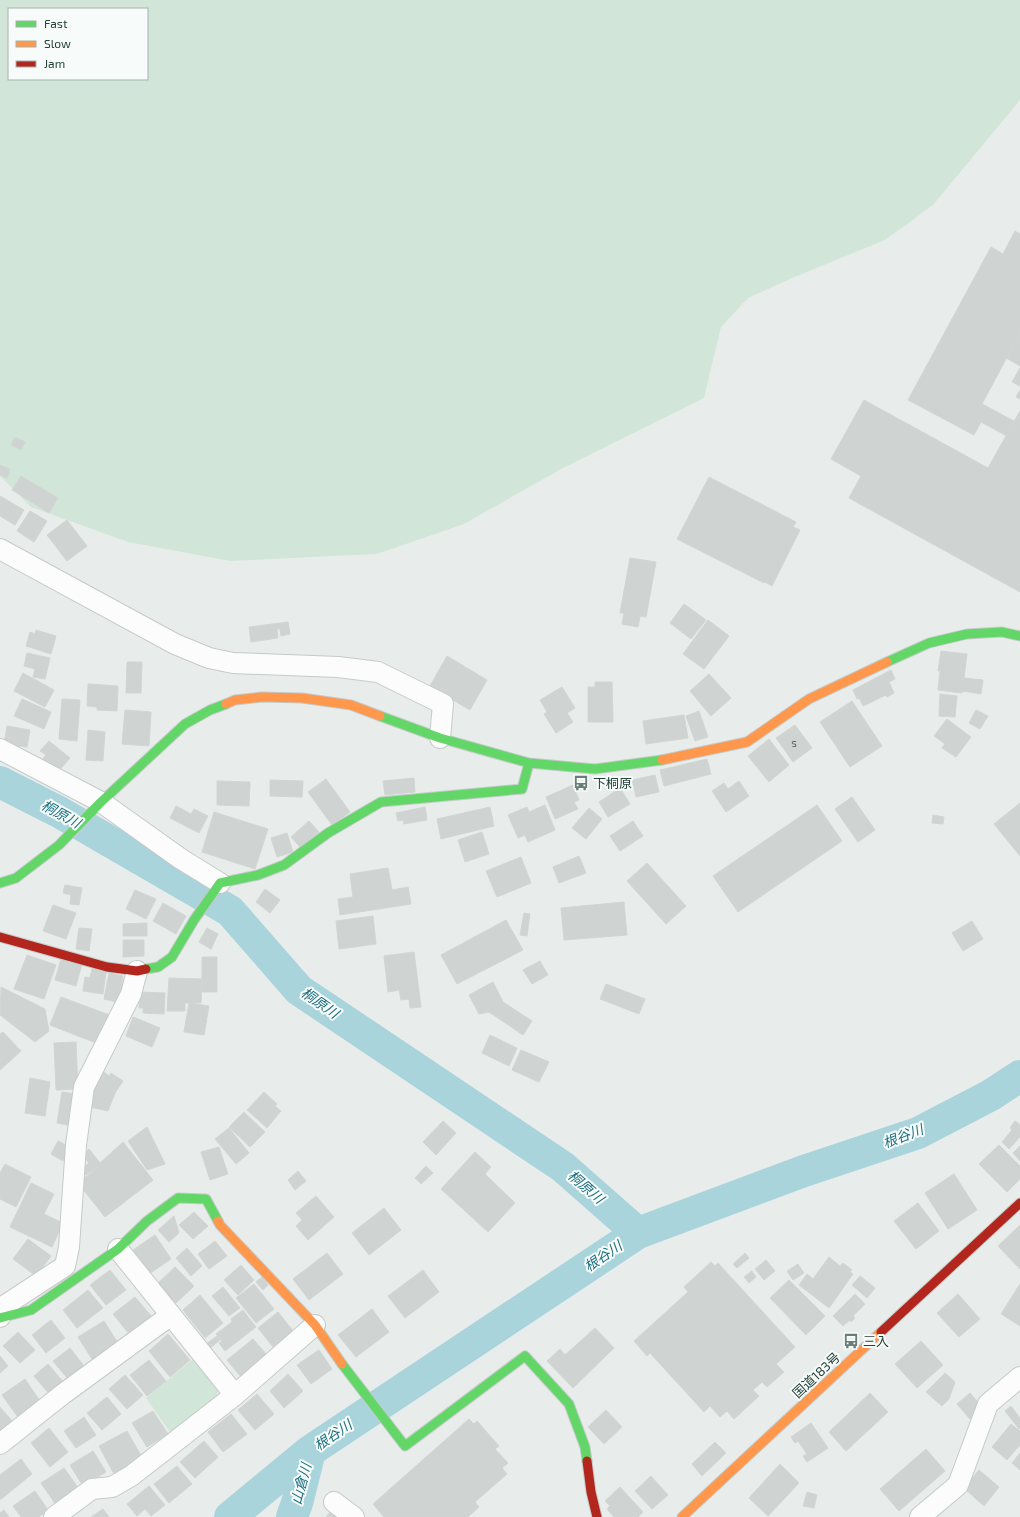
<svg xmlns="http://www.w3.org/2000/svg" width="1020" height="1517" viewBox="0 0 1020 1517" font-family="'Exo 2','Noto Sans JP',sans-serif">
	<rect width="100%" height="100%" fill="#e8edeb"/>
	<!-- green -->
	<path fill="#d1e6d8" fill-rule="evenodd" d="M0 0H1020V100L933 205 885 240 792 278 748 298 721 327 704 398 563 468 464 524 377 554 230 561 128 542 31 507 0 476ZM9 9H147V79H9Z
		M194 1358 219 1384 217 1397 172 1435 146 1398Z"/>
	<g fill="none" stroke-linecap="round" stroke-linejoin="round">
		<!-- river -->
		<path stroke="#a9d4db" stroke-width="32" d="M0 782 59 812 230 911 299 990 563 1167 638 1233
			M230 1517 310 1451 638 1233 804 1171 918 1133 991 1095 1020 1076
			M292 1517 297 1503 310 1451"/>
	</g>
	<!-- building -->
	<path fill="#cfd4d2" stroke="#d1d6d4" d="M1015 231 1020 234V333L982 404 1014 421 1007 436 981 422 974 435 908 400 991 247 1003 254Z
		M1020 333V366L1006 358Z
		M1020 368V386L1012 382Z
		M1020 390V399L1016 397Z
		M864 400 988 468 1020 411V592L849 498 861 476 831 459Z
		M15 437 25 442 21 450 11 445Z
		M0 465 10 469 7 478 0 475Z
		M21 476 58 498 49 513 12 490Z
		M709 477 796 522 793 527 800 530 772 586 765 582 764 583 677 539Z
		M0 496 24 510 15 525 0 516Z
		M30 511 47 521 34 542 17 531Z
		M67 520 87 546 67 561 47 535Z
		M630 558 656 562 646 617 640 616 638 627 622 624 624 613H620Z
		M684 604 706 620 691 639 670 623Z
		M708 620 729 636 704 669 683 654Z
		M288 622 290 634 281 636 280 629H277L278 638 251 642 249 627Z
		M36 630 56 636 51 654 26 646 30 632 35 634Z
		M941 651 967 654 964 678 983 680 981 694 963 691 962 693 938 690 940 671H938Z
		M27 653 50 658 45 679 33 677 35 669 24 666Z
		M447 656 487 680 470 710 430 686Z
		M127 662H142L141 693H126Z
		M891 670 895 679 889 682 894 693 887 697 886 695 863 706 859 698 857 699 853 690Z
		M23 673 54 690 45 707 14 691Z
		M709 674 731 698 711 716 690 691Z
		M595 682H612L613 722H588V687H595Z
		M88 684 118 686 117 711 97 710V707L87 706Z
		M562 687 575 708 567 713 573 722 556 733 544 714 547 712 540 700Z
		M940 694 957 696 955 717 939 716Z
		M22 699 51 712 44 729 14 716Z
		M62 699 80 700 77 741 59 739Z
		M852 701 882 746 850 767 820 722Z
		M125 710 151 712 149 746 122 744Z
		M976 710 988 716 980 729 969 723Z
		M699 711 708 737 695 741 686 716Z
		M684 715 688 738 646 744 643 721Z
		M947 719 971 737 956 757 942 748 945 744 934 736Z
		M795 725 812 748 793 762 776 738Z
		M7 726 30 730 27 747 4 744Z
		M88 730 105 732 103 761 86 760Z
		M769 739 789 765 769 782 748 756Z
		M49 741 70 758 56 774 40 762 46 755 40 751Z
		M707 759 711 774 664 786 660 770Z
		M655 775 659 792 636 797 632 780Z
		M414 778 415 792 385 795 383 781Z
		M326 779 350 812 332 825 308 792Z
		M270 780 303 781 302 797 270 796Z
		M217 781 250 782 249 806 217 805Z
		M739 781 749 796 726 812 712 791 724 783 728 789Z
		M573 785 579 800 574 802 578 809 555 819 546 797Z
		M620 788 630 804 608 817 599 802Z
		M852 797 875 830 858 842 835 809Z
		M1020 803V856L994 824Z
		M545 805 555 830 528 842 525 835 518 838 508 815 527 807 529 812Z
		M817 805 842 841 738 912 713 876Z
		M176 806 191 814 194 809 208 816 199 833 170 818Z
		M425 807 427 820 404 824 403 820 398 821 396 813Z
		M490 807 494 826 441 839 437 819Z
		M589 808 602 819 586 839 572 828Z
		M214 812 268 829 255 869 202 852Z
		M933 815 944 817 943 824 932 823Z
		M309 821 319 832 300 847 291 837Z
		M633 821 643 836 620 851 610 836Z
		M482 832 489 854 465 862 458 840Z
		M287 833 293 852 277 857 271 838Z
		M579 856 586 873 559 883 553 867Z
		M521 857 531 883 497 897 486 871Z
		M647 863 686 906 666 924 627 881Z
		M388 868 392 890 408 887 411 904 340 915 338 899 353 897 350 874Z
		M65 885 82 888 79 905 70 904 71 895 63 893Z
		M265 889 280 900 270 913 256 902Z
		M135 890 156 899 146 919 126 909Z
		M624 902 627 935 564 940 561 908Z
		M163 903 186 916 176 934 153 921Z
		M53 905 76 913 66 939 43 931Z
		M524 913 530 914 527 936 520 935Z
		M373 916 376 944 339 949 336 921Z
		M506 920 523 950 457 984 441 955Z
		M972 921 983 939 963 951 952 933Z
		M147 923V936H123V924Z
		M79 928 92 929 89 951 76 949Z
		M207 928 218 934 211 949 199 942Z
		M123 940H144V956L123 957Z
		M414 952 421 1007 410 1008 409 999 401 1000 399 990 388 992 384 956Z
		M27 955 56 965 44 999 14 989Z
		M202 957H217V992H202Z
		M61 959 82 964 76 986 55 980Z
		M540 961 548 975 532 984 523 970Z
		M92 969 106 972 103 994 83 991 85 977 90 978Z
		M109 973 123 976 122 982 125 983 123 995 118 994 117 1002 104 999Z
		M169 978 202 979 201 1003H185V1011H167Z
		M493 982 503 1002 532 1021 523 1035 489 1012 479 1014 469 995Z
		M606 984 645 999 639 1014 600 999Z
		M1 987 45 1009 49 1031 35 1042 0 1015Z
		M140 992 165 993 164 1014 143 1013V1008H139Z
		M61 997 112 1016 101 1045 50 1025Z
		M189 1003 209 1006 204 1035 184 1032Z
		M133 1017 160 1028 152 1047 126 1036Z
		M3 1032 21 1051 0 1070V1034Z
		M490 1035 517 1048 509 1066 482 1053Z
		M76 1042 78 1089 56 1090 54 1043Z
		M521 1050 549 1062 539 1082 512 1070Z
		M104 1072 109 1076 111 1073 123 1081 115 1093 108 1111 90 1107 94 1087Z
		M30 1078 50 1082 45 1116 25 1113Z
		M62 1092 76 1094 72 1126 57 1123Z
		M264 1092 277 1104 275 1106 281 1111 267 1128 247 1110Z
		M244 1112 265 1132 250 1147 229 1127Z
		M443 1121 456 1133 436 1155 423 1142Z
		M1015 1121 1020 1125V1137L1009 1149 1002 1142 1012 1130 1010 1128Z
		M147 1127 165 1164 147 1170 128 1141Z
		M229 1128 249 1153 236 1164 215 1139Z
		M58 1141 70 1147 63 1161 51 1154Z
		M123 1142 153 1180 105 1217 78 1183 101 1165 86 1175 81 1169 89 1163 82 1155 89 1149 100 1163Z
		M999 1145 1020 1166V1179L1007 1192 979 1164Z
		M1020 1146V1161L1013 1153Z
		M219 1147 228 1174 210 1180 201 1152Z
		M475 1152 491 1167 485 1174 515 1203 488 1232 441 1189Z
		M5 1164 31 1177 16 1207 0 1199V1173Z
		M426 1166 433 1173 421 1184 415 1178Z
		M298 1171 306 1181 295 1190 288 1180Z
		M954 1174 977 1210 948 1229 925 1193Z
		M31 1183 54 1194 44 1214 63 1223 52 1247 10 1227Z
		M316 1196 334 1217 308 1240 296 1226 302 1220 296 1213Z
		M918 1203 939 1231 916 1249 894 1221Z
		M384 1208 401 1230 369 1255 352 1233Z
		M194 1212 208 1226 193 1239 179 1225Z
		M174 1216 179 1233 169 1242 158 1230Z
		M1020 1225V1269L998 1246Z
		M155 1235 171 1259 149 1274 133 1250Z
		M28 1239 51 1256 36 1276 13 1259Z
		M215 1241 227 1256 209 1269 198 1254Z
		M187 1248 202 1266 191 1276 176 1258Z
		M327 1253 343 1274 309 1300 293 1279Z
		M745 1253 749 1258 737 1268 733 1264Z
		M829 1257 840 1266 843 1263 852 1270 850 1272 853 1274 829 1308 799 1285 807 1274 813 1279Z
		M766 1260 775 1271 764 1280 755 1269Z
		M711 1262 715 1266 718 1263 795 1347 776 1364 784 1372 767 1387 762 1382 753 1390 759 1396 734 1419 727 1411 720 1417 710 1406 704 1412 650 1353 647 1356 634 1341 688 1292 684 1287Z
		M798 1264 804 1273 793 1280 787 1271Z
		M241 1265 254 1280 238 1295 224 1280Z
		M175 1267 194 1286 176 1303 157 1284Z
		M110 1270 126 1290 106 1305 90 1285Z
		M423 1270 439 1292 405 1318 388 1296Z
		M752 1271 756 1277 749 1283 744 1277Z
		M860 1276 875 1288 867 1298 852 1285Z
		M262 1277 268 1285 263 1290 256 1282Z
		M789 1280 825 1316 806 1335 770 1298Z
		M254 1284 274 1309 256 1323 236 1298Z
		M1020 1284V1326L1001 1314Z
		M223 1287 240 1308 229 1316 212 1296Z
		M88 1290 103 1308 77 1328 63 1310Z
		M855 1294 865 1304 853 1316 855 1318 851 1322 850 1320 843 1326 833 1316Z
		M958 1294 980 1319 959 1337 937 1313Z
		M200 1295 223 1323 205 1338 183 1310Z
		M135 1297 152 1317 130 1335 113 1314Z
		M372 1309 389 1332 356 1357 338 1335Z
		M243 1310 256 1327 225 1351 219 1343 222 1341 216 1334 232 1322 231 1319Z
		M278 1312 293 1331 273 1347 258 1328Z
		M51 1320 65 1338 46 1353 32 1335Z
		M104 1321 118 1343 92 1359 78 1337Z
		M595 1328 614 1348 573 1388 547 1361 560 1349 565 1355Z
		M18 1332 35 1350 20 1363 3 1346Z
		M168 1334 190 1360 170 1377 149 1351Z
		M217 1336 220 1340 209 1349 206 1344Z
		M253 1339 267 1355 241 1377 227 1360Z
		M921 1341 943 1365 917 1388 895 1364Z
		M70 1348 84 1366 68 1379 53 1361Z
		M319 1350 332 1369 311 1384 297 1365Z
		M0 1356 8 1366 0 1373Z
		M149 1360 166 1381 147 1396 130 1375Z
		M48 1364 65 1384 51 1396 34 1376Z
		M945 1373 955 1382 949 1399 942 1406 926 1392Z
		M288 1374 303 1391 284 1408 270 1391Z
		M125 1375 143 1395 127 1409 109 1389Z
		M25 1379 40 1401 17 1416 2 1395Z
		M870 1393 888 1412 846 1451 829 1432Z
		M970 1393 983 1408 970 1419 957 1404Z
		M257 1394 274 1414 255 1430 238 1410Z
		M107 1397 121 1414 102 1430 87 1413Z
		M1011 1406 1020 1418V1428L1019 1429 1005 1411Z
		M0 1407 13 1422 0 1434Z
		M606 1410 622 1427 604 1444 588 1427Z
		M153 1411 168 1434 147 1447 132 1423Z
		M231 1414 247 1434 223 1452 208 1432Z
		M84 1417 96 1435 76 1448 64 1431Z
		M469 1419 474 1424 477 1421 499 1446 495 1449 508 1463 502 1468 507 1474 475 1502 479 1507 468 1517H384L373 1504Z
		M811 1423 828 1448 807 1462 803 1456 807 1454 798 1441 795 1443 791 1437Z
		M1011 1424 1020 1431V1445L1007 1460 992 1447Z
		M49 1428 68 1452 50 1467 31 1443Z
		M127 1431 143 1459 114 1474 99 1446Z
		M204 1441 218 1457 195 1478 180 1462Z
		M715 1442 726 1453 702 1476 692 1464Z
		M926 1449 945 1471 899 1511 880 1489Z
		M93 1451 106 1472 83 1486 70 1465Z
		M1020 1453V1470L1012 1463Z
		M21 1459 32 1474 0 1500V1475Z
		M780 1464 799 1483 768 1516 749 1498Z
		M177 1466 192 1484 169 1503 154 1484Z
		M64 1468 79 1489 56 1505 41 1483Z
		M979 1470 999 1487 984 1506 964 1488Z
		M651 1476 668 1495 652 1509 635 1491Z
		M149 1486 165 1505 151 1516 145 1509 137 1516 127 1504Z
		M620 1487 643 1512 638 1517H614L607 1509 610 1506 605 1501Z
		M35 1491 48 1510 39 1517H21L13 1506Z
		M807 1492 817 1495 814 1508 803 1506Z
		M336 1505 349 1517H326Z
		M103 1509 109 1517H91Z
		M4 1510 9 1517H0V1513Z"/>
	<g fill="none" stroke-linecap="round" stroke-linejoin="round">
		<defs>
			<path id="street" d="M0 549 175 644 209 658 233 663 338 667 378 672 443 704 440 738
				M0 749 101 802 181 859 220 883
				M118 1249 235 1395
				M0 1317 7 1304 65 1266 69 1247 76 1145 84 1087 131 994 137 971
				M0 1444 63 1394 171 1315
				M334 1502 354 1517
				M54 1517 92 1489 112 1487 131 1476 235 1395 315 1325
				M920 1517 958 1485 988 1404 1020 1377"/>
			<path id="fast" d="M887 662 929 643 967 634 1002 632 1020 636
				M380 716 440 738 529 763 595 769 662 760
				M0 883 16 878 59 845 101 802 185 724 210 710 226 704
				M146 969 158 967 172 957 194 920 220 883 258 875 284 865 328 833 381 802 522 789 529 763
				M0 1318 31 1310 118 1249 147 1221 178 1198 206 1199 218 1221
				M342 1364 405 1446 525 1356 569 1404 585 1447 587 1461"/>
			<path id="slow" d="M226 704 235 700 262 697 302 698 351 705 380 716
				M662 760 747 742 809 699 887 662
				M218 1221 220 1225 315 1325 342 1364
				M682 1517 881 1332"/>
			<path id="jam" d="M0 937 107 967 137 971 146 969
				M881 1332 1020 1203
				M587 1461 591 1492 597 1517"/>
		</defs>
		<!-- street casing -->
		<use href="#street" stroke="#c5cac8" stroke-width="22"/>
		<!-- fast casing -->
		<use href="#fast" stroke="#c3cbc8" stroke-width="11"/>
		<!-- slow casing -->
		<use href="#slow" stroke="#c3cbc8" stroke-width="11"/>
		<!-- jam casing -->
		<use href="#jam" stroke="#c3cbc8" stroke-width="11"/>
		<!-- street -->
		<use href="#street" stroke="#fcfcfc" stroke-width="20"/>
		<!-- fast -->
		<use href="#fast" stroke="#63d668" stroke-width="9"/>
		<!-- slow -->
		<use href="#slow" stroke="#ff974d" stroke-width="9"/>
		<!-- jam -->
		<use href="#jam" stroke="#b3261e" stroke-width="9"/>
	</g>
	<!-- icons -->
	<defs>
		<symbol id="bus-bare" viewBox="-9 -9 18 18"><path d="M-5-6H5V4H4V6H2V4H-2V6H-4V4H-5ZM-3.5-4V0h7V-4ZM-3.5 1.2v1.5H-2V1.2ZM2 1.2v1.5H3.5V1.2Z" fill="#697e78" stroke="#f7fbf9" stroke-width="2.5" paint-order="stroke"/></symbol>
	</defs>
	<g fill-rule="evenodd">
		<use href="#bus-bare" x="570" y="772" width="22" height="22"/>
		<use href="#bus-bare" x="840" y="1330" width="22" height="22"/>
	</g>
	<g text-anchor="middle" stroke-width="4" stroke-linejoin="round" paint-order="stroke">
		<!-- number labels -->
		<g font-size="11" fill="#506761">
			<text x="794" y="747">s</text>
		</g>
		<!-- poi labels -->
		<g font-size="13" fill="#24423a" stroke="#f7fbf9" text-anchor="start">
			<text x="593" y="788">下桐原</text>
			<text x="863" y="1346">三入</text>
		</g>
		<!-- street labels -->
		<g font-size="13" fill="#24423a" stroke="#f7fbf9">
			<text transform="translate(816 1375) rotate(-43)" y="5">国道183号</text>
		</g>
		<!-- water labels -->
		<g font-size="14" font-style="italic" fill="#1c6f80" stroke="#f7fbf9">
			<text transform="translate(61 814) rotate(29)" y="5">桐原川</text>
			<text transform="translate(320 1003) rotate(35)" y="5">桐原川</text>
			<text transform="translate(903 1136) rotate(-21)" y="5">根谷川</text>
			<text transform="translate(586 1187) rotate(41)" y="5">桐原川</text>
			<text transform="translate(603 1256) rotate(-34)" y="5">根谷川</text>
			<text transform="translate(333 1435) rotate(-34)" y="5">根谷川</text>
			<text transform="translate(301 1484) rotate(-75)" y="5">山倉川</text>
		</g>
	</g>
	<!-- legend -->
	<rect x="8" y="8" width="140" height="72" fill="#f7fbf9" stroke="#a3b1ad"/>
	<rect x="16" y="21" width="20" height="6" fill="#63d668" stroke="#a3b1ad"/>
	<text x="44" y="28" font-size="12" fill="#24423a">Fast</text>
	<rect x="16" y="41" width="20" height="6" fill="#ff974d" stroke="#a3b1ad"/>
	<text x="44" y="48" font-size="12" fill="#24423a">Slow</text>
	<rect x="16" y="61" width="20" height="6" fill="#b3261e" stroke="#a3b1ad"/>
	<text x="44" y="68" font-size="12" fill="#24423a">Jam</text>
</svg>
